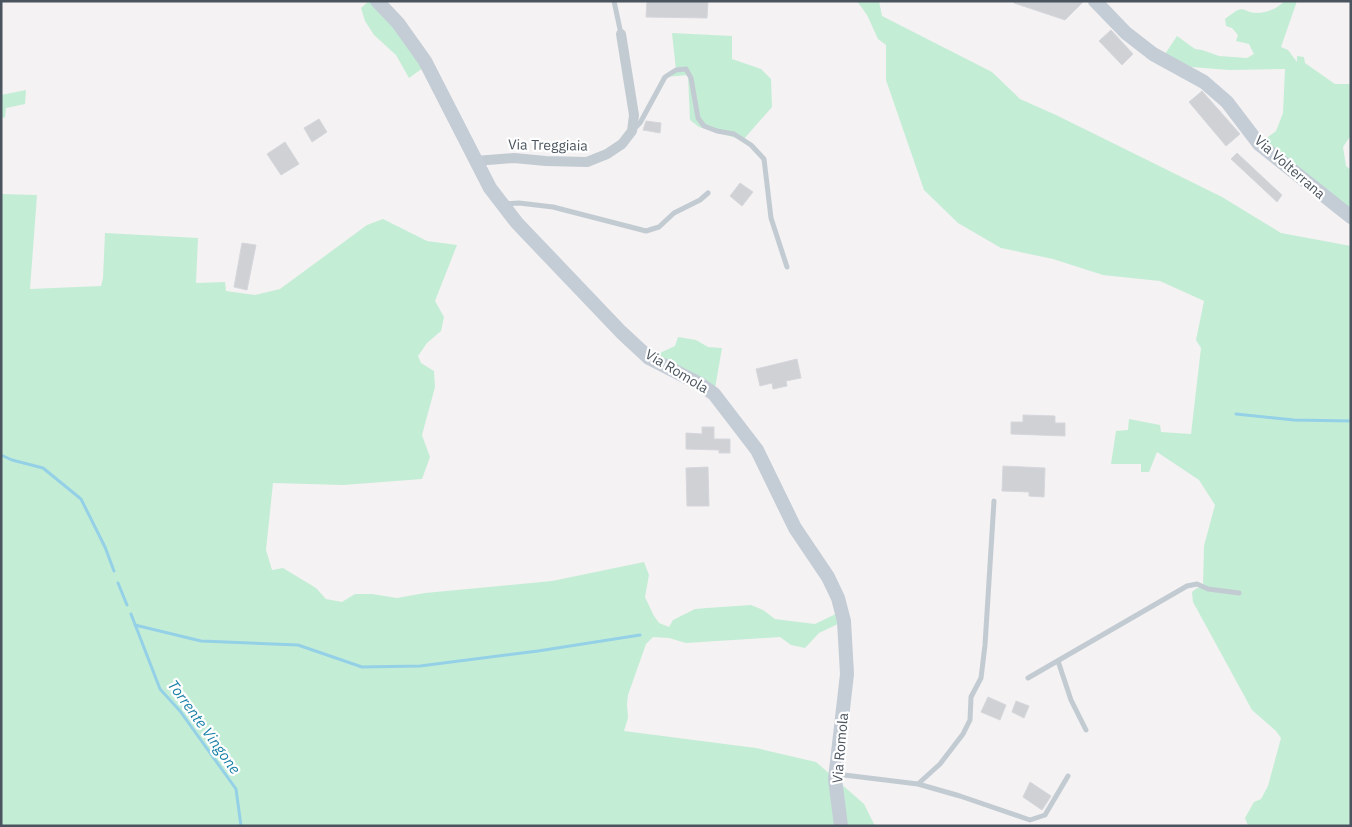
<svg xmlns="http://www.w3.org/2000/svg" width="1352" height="827" viewBox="0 0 1352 827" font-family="'IBM Plex Sans',sans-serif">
	<rect width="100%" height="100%" fill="#f4f2f2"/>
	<!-- green -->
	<path fill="#c4edd6" d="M369 1H377L427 65 409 78 396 55 374 35 365 21 361 8Z
		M857 1H879L882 16 992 72 1020 99 1056 115 1222 197 1281 233 1351 246V826H1248L1245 818 1254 802 1261 799 1268 786 1281 738 1276 731 1252 710 1193 602 1192 592 1197 588H1203L1204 546 1215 505 1199 480 1157 452 1149 472H1141V464H1111L1116 431 1128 430 1129 419 1160 425 1161 432 1191 434 1201 348 1196 340 1204 301 1160 281 1103 275 1053 259 1001 248 958 223 924 190 886 80V45L878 39 867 15Z
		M1284 1H1297L1281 47 1288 50 1297 62V56L1304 57 1305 63 1335 84H1351V135L1343 147 1346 166 1351 170V217L1259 144 1276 131 1283 113 1285 69 1229 70 1191 67 1165 54 1177 36 1195 49 1202 50 1219 56 1247 58 1254 54 1249 44 1236 41 1238 35 1232 28 1226 26 1225 19C1229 16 1234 12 1238 10 1243 8 1246 11 1250 12 1261 15 1277 10 1284 1Z
		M672 33 732 36V59L761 69 771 79 772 107 743 140 699 127 690 120 688 75 665 77 676 70Z
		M26 90 25 104 6 108 5 117 1 119V95Z
		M1 194 37 195 30 289 101 286 103 278 105 233 198 238 196 283 225 282 226 291 255 295 280 289 367 225 383 219 427 241 457 245 435 301 444 317 441 331 427 343 418 356 421 363 434 371 435 387 422 435 430 457 422 479 343 485 273 483 266 550 272 570 283 568 316 588 326 599 342 602 355 594H372L397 598 425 593 552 581 644 562 649 575 645 597 654 616 659 623 669 627 673 620 695 609 707 608 751 605 763 610 775 619 815 624 842 611 844 621 819 633 805 648 791 645 780 637 686 643 669 638 653 637 646 644 628 695 627 704 628 718 624 731 756 748 816 762 864 804 875 826H1Z
		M678 337 696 340 708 347 722 348 714 394 649 358 675 346Z"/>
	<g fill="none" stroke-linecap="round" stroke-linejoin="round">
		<!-- stream -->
		<path stroke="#94d1e7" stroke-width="3" d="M1236 414 1294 420 1351 421
			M1 455 12 460 43 468 81 499 105 547 114 571
			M118 583 127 605
			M131 614 160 689 180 711 236 789 241 826
			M135 625 201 641 298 645 362 667 420 666 538 651 640 635"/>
	</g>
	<!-- building -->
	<path fill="#cfd1d5" stroke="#d6d7dc" d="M647 1H708L707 18 646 17Z
		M1014 1H1084L1065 20 1014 3Z
		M1111 30 1133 54 1122 65 1099 41Z
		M1202 91 1240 134 1226 146 1189 102Z
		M319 119 327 132 312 142 304 128Z
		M646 121 661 123 660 133 643 130Z
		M285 142 299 164 281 175 267 154Z
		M1237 153 1282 195 1277 202 1231 159Z
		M740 183 753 192 742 206 730 196Z
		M242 243 256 245 247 290 234 287Z
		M797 359 801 378 786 381 787 386 773 389 772 383 760 386 756 369Z
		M1023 415 1055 416V423H1065V436L1011 434V422H1023Z
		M702 427H714V439H730V453H719V450L686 449V433L702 434Z
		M1003 466 1045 468 1044 497 1029 496V492L1002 491Z
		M708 467 709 506H687L686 468Z
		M988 697 1006 705 1000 720 981 712Z
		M1016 701 1029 706 1024 718 1012 712Z
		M1030 782 1051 796 1042 810 1023 797Z"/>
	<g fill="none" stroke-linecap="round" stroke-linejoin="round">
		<!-- lane -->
		<path stroke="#c3cbd2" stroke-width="5" d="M614 1 621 34
			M634 129 640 123 665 77 676 70 686 69 691 78 698 118 704 126 717 131 734 134 751 145 764 159 771 218 787 267
			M506 204 519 203 553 207 646 231 659 227 674 213 700 200 708 193
			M1058 661 1071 700 1086 730
			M1028 678 1187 586 1197 584 1208 589 1239 593
			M836 774 918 784 940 764 963 734 970 720 971 697 981 678 985 645 994 501
			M918 784 960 796 1030 820 1045 815 1068 776"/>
		<!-- street -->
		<path stroke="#c3cbd2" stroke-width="10" d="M475 161 514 158 546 161 587 162 607 154 622 144 632 131 634 115 621 34"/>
		<!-- secondary -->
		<path stroke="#c4ccd6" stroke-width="14" d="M377 1 398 23 425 61 490 188 517 223 621 332 649 358 700 384 714 394 757 450 795 528 828 577 838 598 844 621 847 674 835 779 841 826
			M1095 1 1126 33 1153 54 1204 82 1227 102 1259 144 1351 217"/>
	</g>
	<g text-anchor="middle" stroke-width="4.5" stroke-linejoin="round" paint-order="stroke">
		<!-- street labels -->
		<g font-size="14" fill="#4a545e" stroke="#fff">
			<text transform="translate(548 145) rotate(1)" y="5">Via Treggiaia</text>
			<text transform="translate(1290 167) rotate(41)" y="5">Via Volterrana</text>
			<text transform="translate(677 371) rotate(31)" y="5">Via Romola</text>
			<text transform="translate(840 748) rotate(-85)" y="5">Via Romola</text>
		</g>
		<!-- water labels -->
		<g font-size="15" font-style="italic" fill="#167fa5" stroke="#fff">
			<text transform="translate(204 727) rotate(54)" y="5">Torrente Vingone</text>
		</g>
	</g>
	<!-- border -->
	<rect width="1352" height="827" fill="none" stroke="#4a545e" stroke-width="5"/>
</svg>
